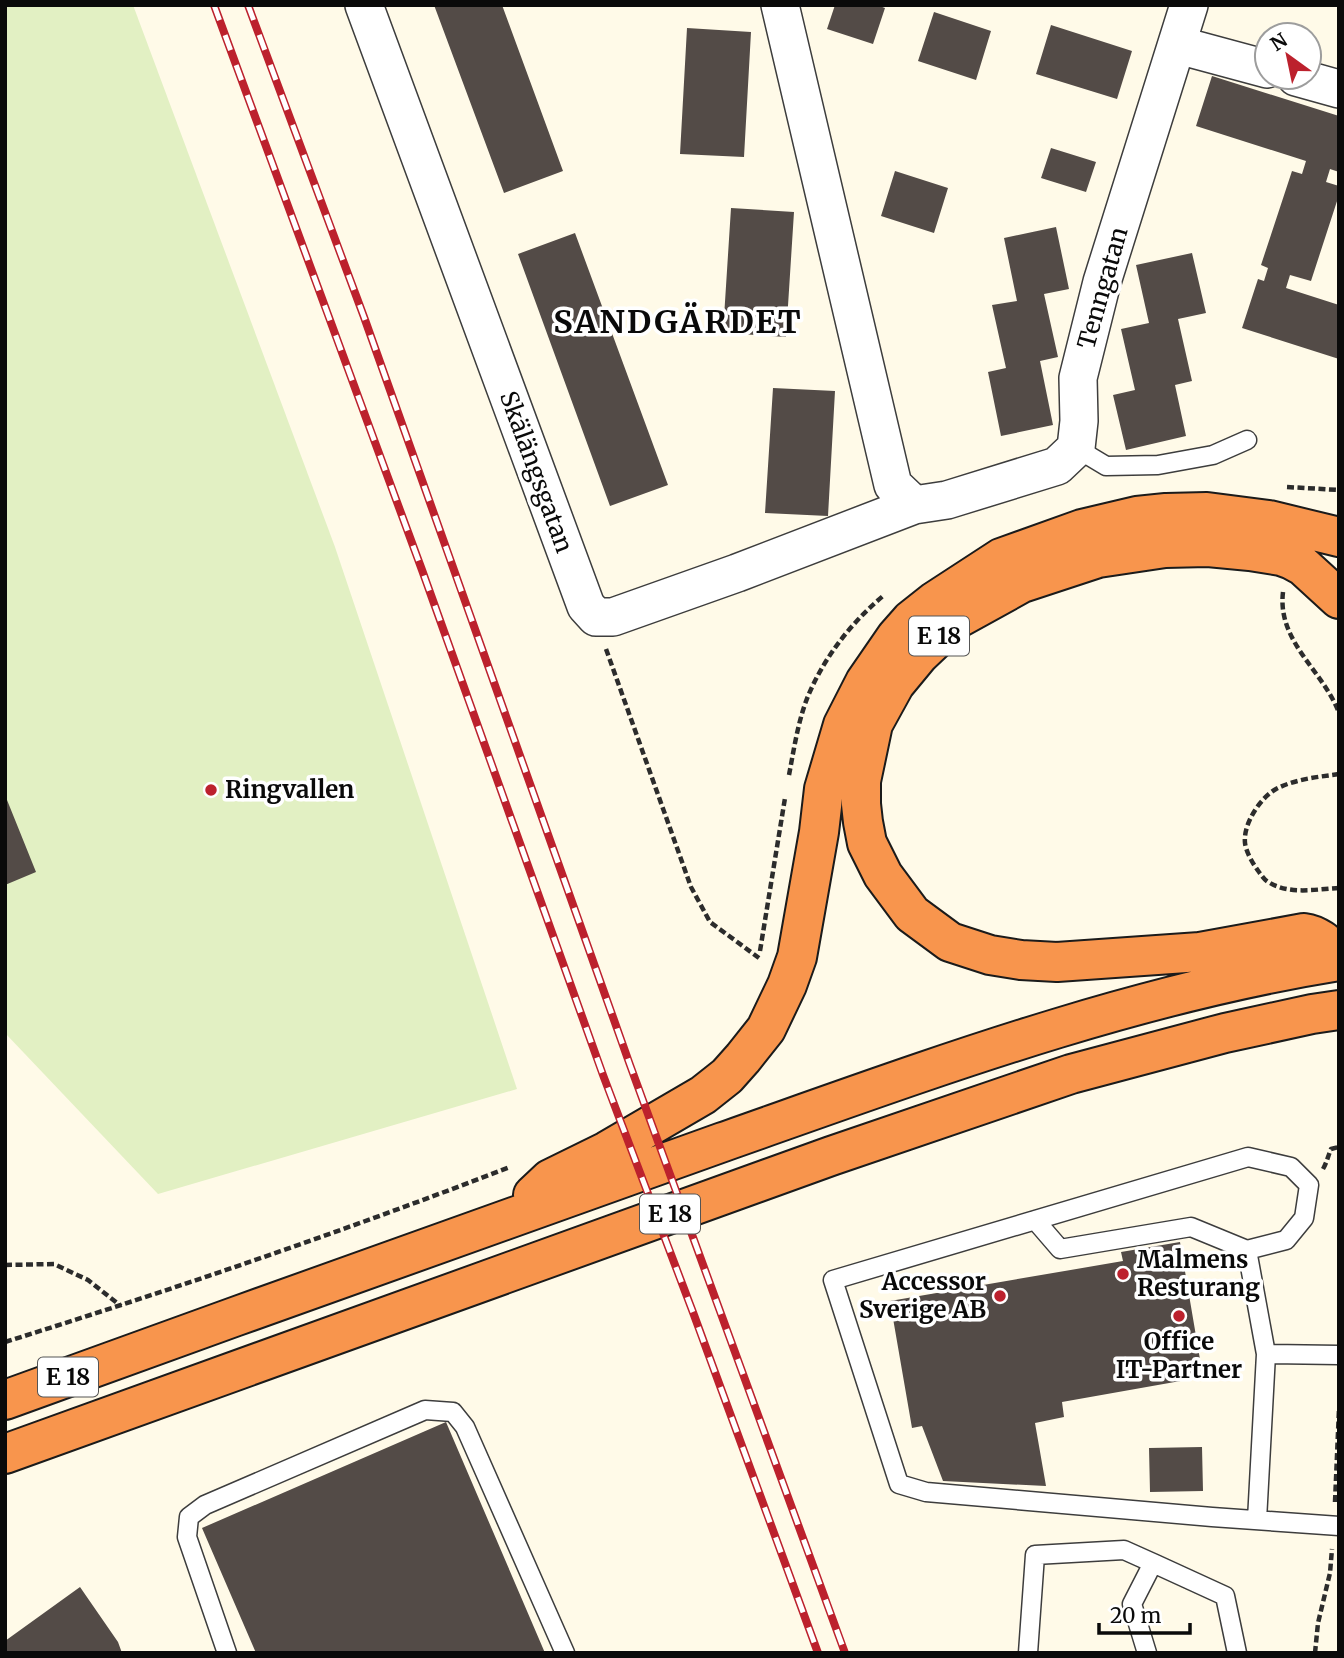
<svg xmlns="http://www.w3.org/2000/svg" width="1344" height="1658" viewBox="0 0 1344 1658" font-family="Merriweather,serif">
	<rect width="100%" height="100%" fill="#fffae8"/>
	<!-- pitch -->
	<path fill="#e2f0c3" d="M5 5H133L335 547 517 1089 158 1194 5 1033Z"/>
	<!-- building -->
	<path fill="#534b47" d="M434 5H502L563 171 504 193Z
		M835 5H877L885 8 873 44 827 29Z
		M934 12 991 31 976 80 918 61Z
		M1051 25 1132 51 1117 99 1036 74Z
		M687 28 751 32 744 157 680 154Z
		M1212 76 1339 116V172L1330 169 1326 182 1339 186V195L1311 281 1290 275 1286 288 1339 305V359L1242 328 1258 279 1264 281 1268 268 1261 265 1292 171 1302 174 1306 161 1196 126Z
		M1051 148 1096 162 1086 192 1041 178Z
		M895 171 948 188 934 233 881 216Z
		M731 208 794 212 786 337 723 333Z
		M1056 227 1069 289 1044 294 1058 357 1040 361 1053 425 1001 436 988 372 1006 368 992 305 1017 301 1004 238Z
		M575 233 668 485 610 506 518 254Z
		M1192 253 1206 313 1178 319 1192 381 1175 385 1186 436 1126 450 1113 395 1135 390 1121 329 1149 323 1136 265Z
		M773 388 835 391 828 516 765 513Z
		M5 795 36 872 5 885Z
		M1180 1242 1203 1377 1062 1402 1064 1417 1035 1423 1046 1486 943 1481 922 1426 912 1428 890 1301 1123 1261 1121 1252Z
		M446 1422 545 1653H256L202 1528Z
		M1202 1447 1203 1491 1150 1492 1149 1448Z
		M80 1587 118 1642 122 1653H5V1641Z"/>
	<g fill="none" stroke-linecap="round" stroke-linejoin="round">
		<defs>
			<path id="service" d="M1076 448 1106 466 1158 465 1213 455 1247 440
				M1035 1220 1060 1249 1191 1227 1247 1250
				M1339 1355 1266 1354 1247 1250 1286 1240 1304 1218 1309 1185 1291 1167 1248 1157 833 1280 899 1484 926 1492 1212 1517 1339 1526
				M1257 1520 1266 1354
				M227 1653 187 1537 189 1517 205 1505 425 1410 453 1412 465 1427 565 1653
				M1028 1653 1035 1555 1124 1550 1153 1563
				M1147 1653 1132 1604 1153 1563 1225 1596 1237 1653"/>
			<path id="minor" d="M364 5 586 606 596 617H613L737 573 914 505
				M780 5 893 485 914 505 947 500 1057 466 1076 448 1079 421 1078 378 1102 282 1189 5
				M1178 45 1267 69
				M1296 77 1339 89"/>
			<path id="motorway" d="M1339 599 1303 566 1292 560 1281 556 1250 551 1208 547 1165 548 1098 558 1022 583 957 619 919 655 895 684 873 724 861 781V804L863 822 867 843 883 875 912 914 950 942 990 955 1021 960 1057 962 1200 952 1304 933C1319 935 1328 945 1339 955
				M533 1195 550 1179 607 1151 703 1095 727 1076 743 1058 766 1029 787 985 797 957 819 832 824 789 843 725 865 682 896 637 911 620 935 601 1001 558 1082 529 1137 516 1166 513 1207 512 1269 520 1339 537
				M5 1400C244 1313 484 1227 723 1142 925 1071 1127 995 1339 961
				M5 1454 831 1156 1071 1074 1225 1033 1312 1014 1339 1010"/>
		</defs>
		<!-- service casing -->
		<use href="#service" stroke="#3d3d3d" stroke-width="21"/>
		<!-- minor casing -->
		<use href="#minor" stroke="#3d3d3d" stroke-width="40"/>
		<!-- motorway casing -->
		<use href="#motorway" stroke="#1b1b1b" stroke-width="42"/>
		<!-- path -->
		<path stroke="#2c2c2c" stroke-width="4.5" stroke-dasharray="7 3.5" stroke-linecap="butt" d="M1287 487 1339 490
			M1283 592C1277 642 1323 670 1339 713
			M606 649 691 887 710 922 759 958
			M1339 774C1318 777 1295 779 1276 789 1260 798 1243 824 1245 843 1246 852 1253 864 1259 872 1262 876 1265 881 1270 883 1291 895 1316 889 1339 888
			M789 775C794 749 798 721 808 696 825 656 851 623 883 596
			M760 951 785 798
			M1323 1169C1327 1162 1328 1156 1331 1149L1339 1147
			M5 1265 54 1264 88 1280 121 1306
			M5 1342C175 1289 344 1231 510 1167
			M1335 1502 1339 1409
			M1315 1653 1318 1623 1330 1573 1332 1549"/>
		<!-- service -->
		<use href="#service" stroke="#fff" stroke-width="18"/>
		<!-- minor -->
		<use href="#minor" stroke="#fff" stroke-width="37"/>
		<!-- motorway -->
		<use href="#motorway" stroke="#f8954d" stroke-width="38"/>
		<defs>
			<path id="rail" d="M214 5 422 570 603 1075 694 1315 818 1653
				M248 5 364 317 630 1065 845 1653"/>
		</defs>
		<!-- rail casing -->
		<use href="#rail" stroke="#bc212d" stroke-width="8"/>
		<!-- rail -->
		<use href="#rail" stroke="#fff" stroke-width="5" stroke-dasharray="16" stroke-linecap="butt"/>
	</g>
	<!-- markers -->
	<g fill="#bc212d" stroke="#fff" stroke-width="2.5">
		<circle cx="211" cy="790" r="7"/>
		<circle cx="1123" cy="1274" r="7"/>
		<circle cx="1000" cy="1296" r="7"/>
		<circle cx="1179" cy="1316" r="7"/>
	</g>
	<g text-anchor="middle" stroke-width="7" stroke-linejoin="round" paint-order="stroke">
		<!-- shield labels -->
		<g fill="#fff" stroke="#545454" stroke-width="2">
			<rect x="909" y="616.5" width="60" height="39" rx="5"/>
			<rect x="640" y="1194.5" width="60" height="39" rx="5"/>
			<rect x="38" y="1357.5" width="60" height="39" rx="5"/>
		</g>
		<g font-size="23" font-weight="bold" fill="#0a0a0a">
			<text x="939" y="644">E 18</text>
			<text x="670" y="1222">E 18</text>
			<text x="68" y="1385">E 18</text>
		</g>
		<!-- street labels -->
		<g font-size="24" fill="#0a0a0a" stroke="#fff">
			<text transform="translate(1103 288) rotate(-74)" y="8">Tenngatan</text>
			<text transform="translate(536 472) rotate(70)" y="8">Skälängsgatan</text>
		</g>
		<!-- poi labels -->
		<g font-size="24" font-weight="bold" fill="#0a0a0a" stroke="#fff" text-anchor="start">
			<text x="225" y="798">Ringvallen</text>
			<text x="1137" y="1268">Malmens<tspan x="1137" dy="28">Resturang</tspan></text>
			<text x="986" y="1290" text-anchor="end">Accessor<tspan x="986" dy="28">Sverige AB</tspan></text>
			<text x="1179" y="1350" text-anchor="middle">Office<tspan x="1179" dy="28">IT-Partner</tspan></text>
		</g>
		<!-- district labels -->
		<g font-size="32" font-weight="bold" letter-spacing="2" fill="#0a0a0a" stroke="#fff">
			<text x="678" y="333">SANDGÄRDET</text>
		</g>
	</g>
	<!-- border -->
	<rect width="1344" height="1658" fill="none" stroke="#0a0a0a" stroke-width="14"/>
	<!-- north arrow -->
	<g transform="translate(1288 56) rotate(327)"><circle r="33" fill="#ffffff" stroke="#9d9d9d" stroke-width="2"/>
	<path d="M0-5L12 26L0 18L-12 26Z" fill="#bc212d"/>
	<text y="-10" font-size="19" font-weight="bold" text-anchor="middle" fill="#0a0a0a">N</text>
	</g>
	<!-- scale -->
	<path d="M1099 1623v10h91v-10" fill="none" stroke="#0a0a0a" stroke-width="3.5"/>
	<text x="1110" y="1623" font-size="21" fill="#0a0a0a" stroke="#ffffff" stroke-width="5" paint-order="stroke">20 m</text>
</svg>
